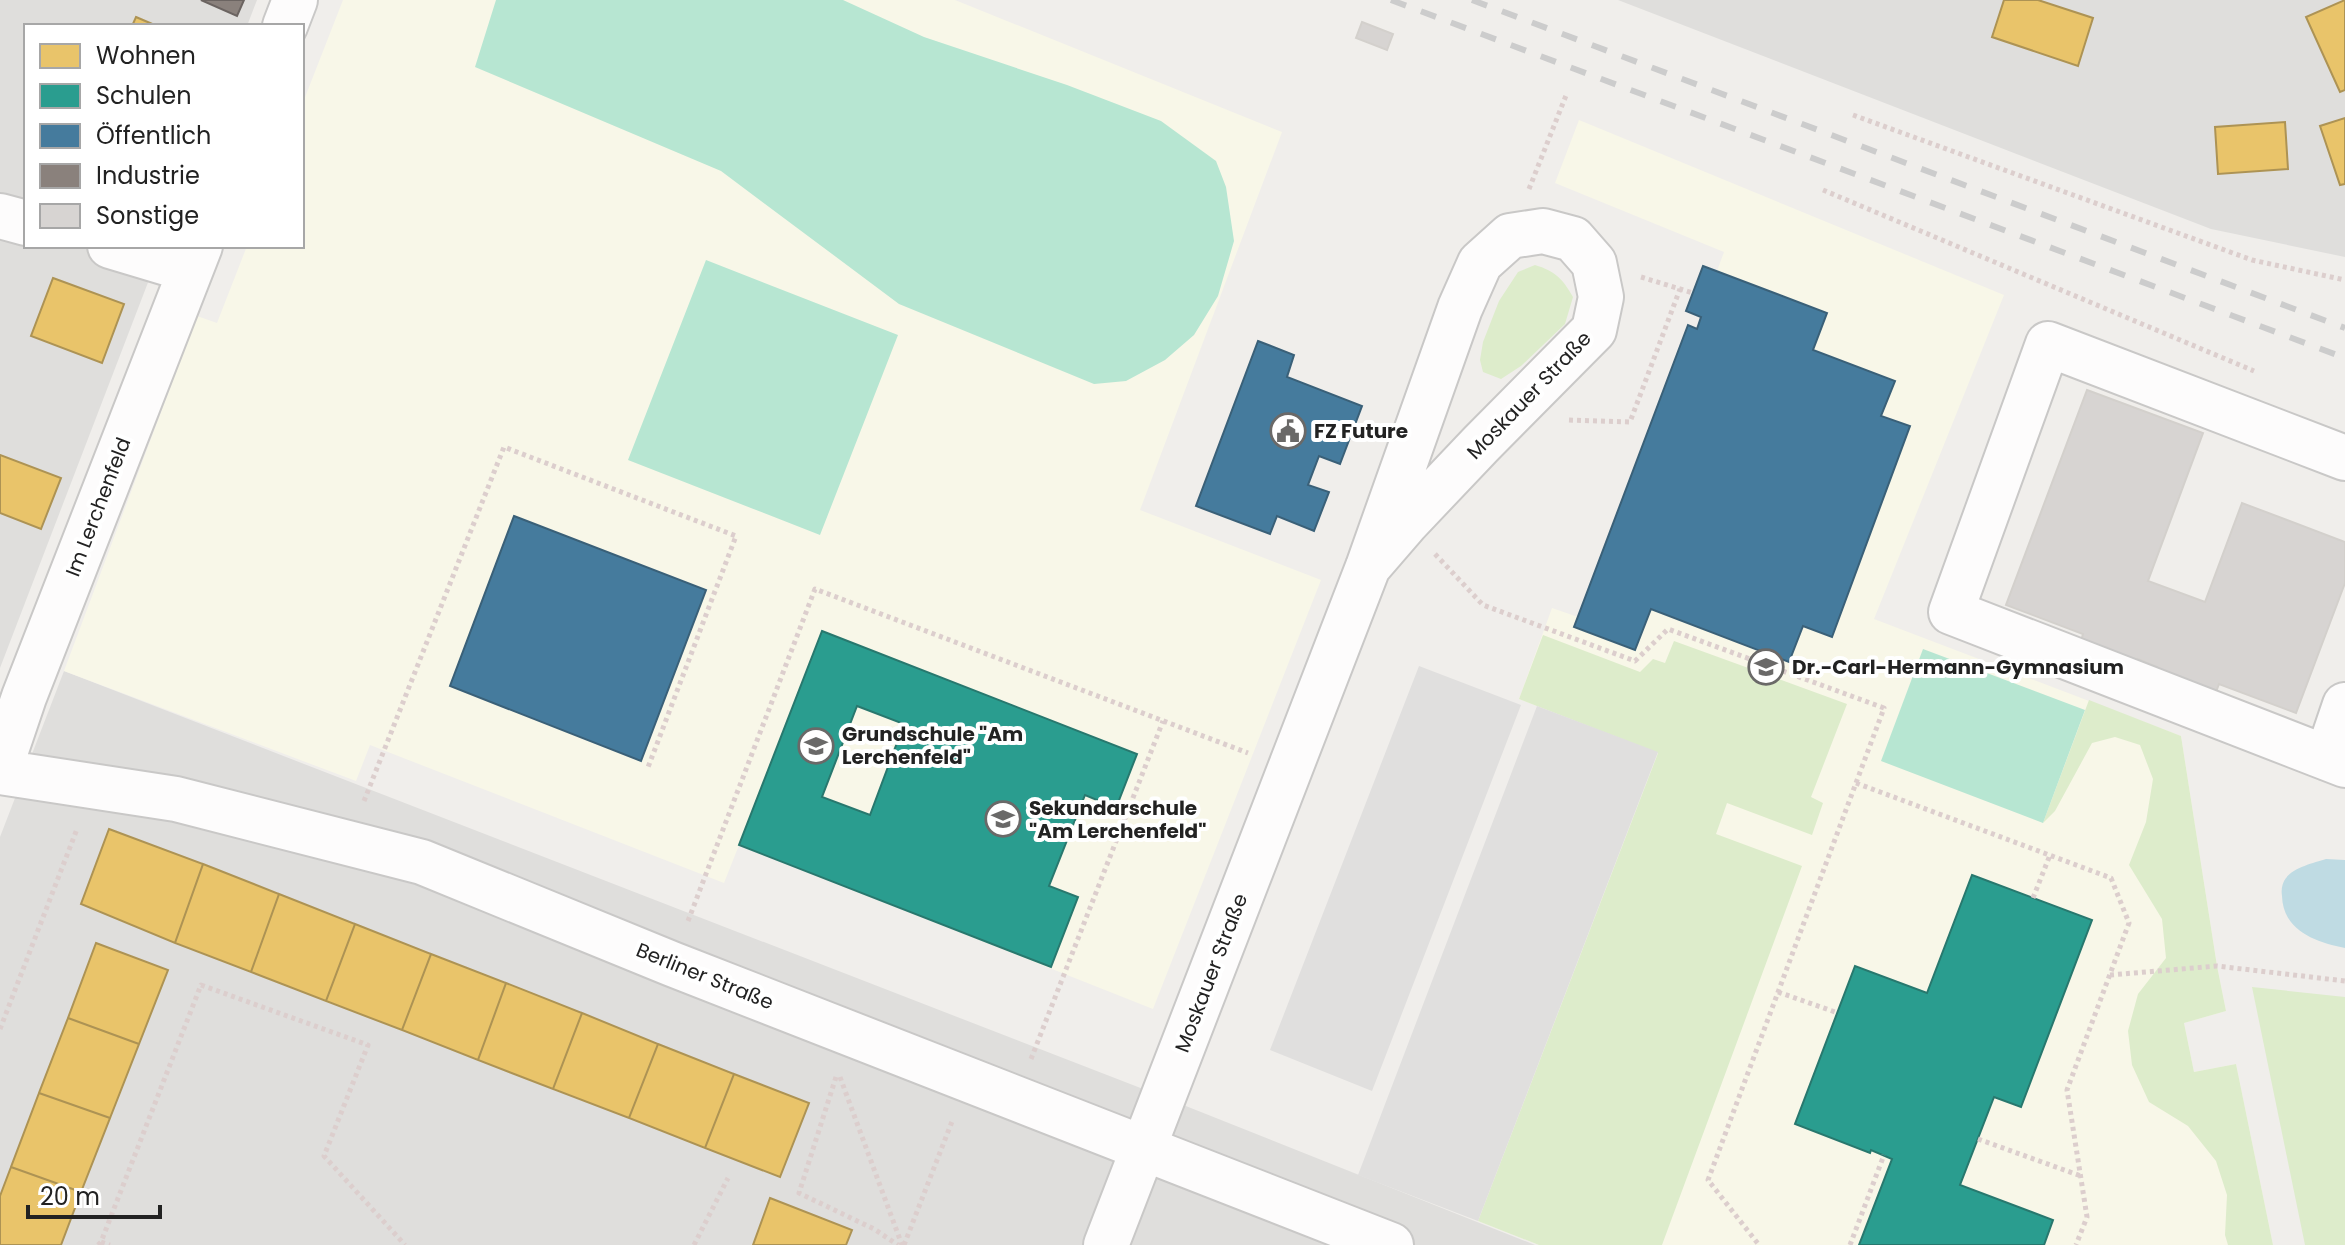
<svg xmlns="http://www.w3.org/2000/svg" width="2345" height="1245" viewBox="0 0 2345 1245" font-family="Poppins,sans-serif">
	<rect width="100%" height="100%" fill="#f0eeeb"/>
	<!-- residential -->
	<path fill="#dfdedc" d="M0 0H257L247 26H26V246H162L0 668Z
		M1618 0H2345V257L2211 229Z
		M64 671 1138 1087 1535 1245H0V837Z"/>
	<!-- education -->
	<path fill="#f8f7e8" d="M343 0H955L1282 132 1140 510 1321 580 1153 1009 739 845 724 883 370 745 356 781 64 671 197 316 217 323 247 246H302V105Z
		M1579 120 2004 295 1874 619 2181 736 2217 966 2226 1011 2184 1023 2194 1072 2236 1064 2273 1245H1539L1478 1221 1658 753 1519 699 1552 608 1578 617 1688 325 1697 328 1701 318 1686 311 1703 266 1717 271 1724 252 1555 183Z"/>
	<!-- grass -->
	<path fill="#ddeccb" d="M1535 265C1555 271 1563 279 1573 297L1565 324 1521 366 1501 379 1483 372 1480 360 1483 342 1499 301 1518 272Z
		M1543 635 1640 672 1653 659 1665 663 1674 641 1847 704 1811 797 1823 803 1812 835 1727 803 1716 834 1802 866 1662 1245H1539L1478 1221 1658 753 1519 699Z
		M2089 700 2181 736 2217 966 2226 1011 2184 1023 2194 1072 2236 1064 2273 1245H2228L2225 1235 2227 1195 2216 1161 2188 1126 2149 1102 2132 1065 2128 1031 2138 994 2166 958 2162 919 2129 865 2146 822 2153 779 2140 745 2115 737 2092 743 2055 811 2043 823Z
		M2252 987 2345 997V1245H2305Z"/>
	<!-- pitch -->
	<path fill="#b7e6d2" d="M496 0H843L924 37 1067 85 1161 121 1216 161 1226 187 1234 241 1218 296 1194 335 1165 360 1126 381 1094 384 899 304 721 171 475 67Z
		M706 260 898 335 820 535 628 460Z
		M1923 649 2085 710 2043 823 1881 761Z"/>
	<!-- parking -->
	<path fill="#e0dfde" d="M1419 666 1521 705 1372 1091 1270 1050Z
		M1537 706 1658 752 1478 1221 1358 1175Z"/>
	<!-- water -->
	<path fill="#bfdbe3" d="M2326 859 2345 860V948C2316 942 2283 931 2282 896 2281 890 2282 883 2286 878 2294 867 2314 863 2326 859Z"/>
	<!-- homes -->
	<path fill="#e9c46a" stroke="#ad9354" stroke-width="2" d="M2004 0H2038L2093 18 2078 66 1992 37Z
		M2345 0V90L2340 92 2306 17Z
		M136 17 157 26H132Z
		M2345 118V184L2340 185 2320 126Z
		M2285 122 2288 169 2218 174 2215 127Z
		M53 278 124 304 102 363 31 336Z
		M0 455 61 478 41 529 0 513Z
		M109 829 203 864 175 943 81 904Z
		M203 864 279 894 251 972 175 943Z
		M279 894 355 924 326 1001 251 972Z
		M355 924 431 954 402 1030 326 1001Z
		M96 943 168 970 139 1044 68 1018Z
		M431 954 506 983 478 1060 402 1030Z
		M506 983 582 1013 553 1089 478 1060Z
		M582 1013 658 1044 629 1118 553 1089Z
		M68 1018 139 1044 110 1118 39 1093Z
		M658 1044 734 1074 705 1148 629 1118Z
		M734 1074 809 1103 780 1177 705 1148Z
		M39 1093 110 1118 81 1192 11 1167Z
		M11 1167 81 1192 61 1245H0V1196Z
		M770 1198 852 1230 846 1245H753Z"/>
	<!-- schools -->
	<path fill="#2a9d8f" stroke="#28786e" stroke-width="2" fill-rule="evenodd" d="M822 631 1137 754 1116 808 1085 795 1049 886 1078 897 1051 967 739 845ZM857 706 904 724 870 815 822 797Z
		M1972 875 2092 920 2021 1107 1994 1097 1960 1185 2053 1220 2044 1245H1859L1892 1159 1871 1150 1870 1153 1795 1124 1855 966 1927 993Z"/>
	<!-- public -->
	<path fill="#457b9d" stroke="#3a6078" stroke-width="2" d="M1703 266 1827 313 1813 350 1895 381 1881 416 1910 426 1832 637 1803 626 1789 662 1651 609 1635 650 1574 627 1688 325 1697 329 1701 317 1686 311Z
		M1258 341 1294 355 1287 377 1362 406 1340 464 1319 456 1308 485 1329 492 1314 531 1277 516 1270 534 1196 506Z
		M514 516 706 590 641 761 450 686Z"/>
	<!-- industry -->
	<path fill="#8a817c" stroke="#6b6461" stroke-width="2" d="M201 0H244L237 16Z"/>
	<!-- building -->
	<path fill="#d7d4d2" stroke="#d3d0cc" stroke-width="2" d="M1362 22 1393 34 1387 50 1356 38Z
		M2087 390 2203 433 2148 581 2205 602 2242 503 2345 542V583L2296 713 2219 684 2216 692 2156 670 2157 667 2138 659 2137 662 2081 641 2083 634 2006 605Z"/>
	<g fill="none" stroke-linecap="round" stroke-linejoin="round">
		<defs>
			<path id="minor" d="M285 26 295 0
				M0 216 26 223
				M110 246 190 270
				M2345 458 2048 344 1951 612 2345 765
				M2327 758 2345 705
				M0 768 24 697 200 246
				M0 772 176 799 422 862 672 964 1391 1245
				M1106 1245 1368 567 1460 308 1480 263 1510 236 1543 231 1573 239 1594 263 1601 297 1594 330 1481 444 1406 523 1368 567"/>
		</defs>
		<!-- minor casing -->
		<use href="#minor" stroke="#c9c8c7" stroke-width="48"/>
		<!-- path -->
		<path stroke="#dccecd" stroke-width="5" stroke-dasharray="4 4" stroke-linecap="butt" d="M1853 115 2252 260 2345 280
			M1529 189 1567 93
			M1823 190 2254 371
			M1641 277 1693 293
			M1569 420 1630 422 1680 289
			M1435 554 1483 605 1635 661 1668 629 1884 708 1708 1180 1759 1245
			M1856 783 2111 878 2129 923 2067 1090 2087 1217 2076 1245
			M364 801 504 447 736 536 647 770
			M2033 898 2050 855
			M688 921 815 589 1248 753
			M2110 975 2217 966 2345 981
			M1778 992 1838 1013
			M0 1029 77 829
			M1031 1059 1163 721
			M836 1077 799 1193 874 1229 898 1245
			M840 1077 902 1245
			M1978 1139 2081 1176
			M101 1242 110 1245
			M98 1245 101 1242 201 985 368 1045 324 1156 405 1245
			M694 1245 728 1178
			M904 1245 953 1119
			M1850 1245 1884 1155"/>
		<!-- minor -->
		<use href="#minor" stroke="#fdfcfc" stroke-width="44"/>
		<!-- rail -->
		<path stroke="#ccc" stroke-width="6" stroke-dasharray="16 16" stroke-linecap="butt" d="M1391 0 2345 358
			M1472 0 2345 328"/>
	</g>
	<!-- icons -->
	<defs>
		<symbol id="civic-ring" viewBox="-11 -11 22 22"><circle r="9.5" fill="#fff" stroke="#6a6968" stroke-width="1.5"/><path d="M-.6-6.5H3V-4.5H.6V-3L4-1V1h2V6H-6V1h2V-1L-.6-3ZM-1.2 2.5V6h2.4V2.5Z" fill="#6a6968"/></symbol>
		<symbol id="school-ring" viewBox="-11 -11 22 22"><circle r="9.5" fill="#fff" stroke="#6a6968" stroke-width="1.5"/><path d="M0-5L7-2L0 1L-7-2ZM-4 1L0 2.5L4 1V4Q0 6-4 4Z" fill="#6a6968"/></symbol>
	</defs>
	<g fill-rule="evenodd">
		<use href="#civic-ring" x="1268" y="411" width="40" height="40"/>
		<use href="#school-ring" x="1746" y="647" width="40" height="40"/>
		<use href="#school-ring" x="796" y="726" width="40" height="40"/>
		<use href="#school-ring" x="983" y="799" width="40" height="40"/>
	</g>
	<g text-anchor="middle" stroke-width="8" stroke-linejoin="round" paint-order="stroke">
		<!-- street labels -->
		<g font-size="20" fill="#222" stroke="#fff">
			<text transform="translate(1529 395) rotate(-46)" y="7">Moskauer Straße</text>
			<text transform="translate(98 507) rotate(-69)" y="7">Im Lerchenfeld</text>
			<text transform="translate(1211 973) rotate(-69)" y="7">Moskauer Straße</text>
			<text transform="translate(705 976) rotate(22)" y="7">Berliner Straße</text>
		</g>
		<!-- poi labels -->
		<g font-size="20" font-weight="bold" fill="#222" stroke="#fff" text-anchor="start">
			<text x="1314" y="438">FZ Future</text>
			<text x="1792" y="674">Dr.-Carl-Hermann-Gymnasium</text>
			<text x="842" y="741">Grundschule "Am<tspan x="842" dy="23">Lerchenfeld"</tspan></text>
			<text x="1029" y="815">Sekundarschule<tspan x="1029" dy="23">"Am Lerchenfeld"</tspan></text>
		</g>
	</g>
	<!-- legend -->
	<rect x="24" y="24" width="280" height="224" fill="#ffffff" stroke="#a7a7a7" stroke-width="2"/>
	<rect x="40" y="44" width="40" height="24" fill="#e9c46a" stroke="#a7a7a7" stroke-width="2"/>
	<text x="96" y="64" font-size="24" fill="#222222">Wohnen</text>
	<rect x="40" y="84" width="40" height="24" fill="#2a9d8f" stroke="#a7a7a7" stroke-width="2"/>
	<text x="96" y="104" font-size="24" fill="#222222">Schulen</text>
	<rect x="40" y="124" width="40" height="24" fill="#457b9d" stroke="#a7a7a7" stroke-width="2"/>
	<text x="96" y="144" font-size="24" fill="#222222">Öffentlich</text>
	<rect x="40" y="164" width="40" height="24" fill="#8a817c" stroke="#a7a7a7" stroke-width="2"/>
	<text x="96" y="184" font-size="24" fill="#222222">Industrie</text>
	<rect x="40" y="204" width="40" height="24" fill="#d7d4d2" stroke="#a7a7a7" stroke-width="2"/>
	<text x="96" y="224" font-size="24" fill="#222222">Sonstige</text>
	<!-- scale -->
	<path d="M28 1205v12h132v-12" fill="none" stroke="#222222" stroke-width="4"/>
	<text x="40" y="1205" font-size="24" fill="#222222" stroke="#ffffff" stroke-width="6" paint-order="stroke">20 m</text>
</svg>
